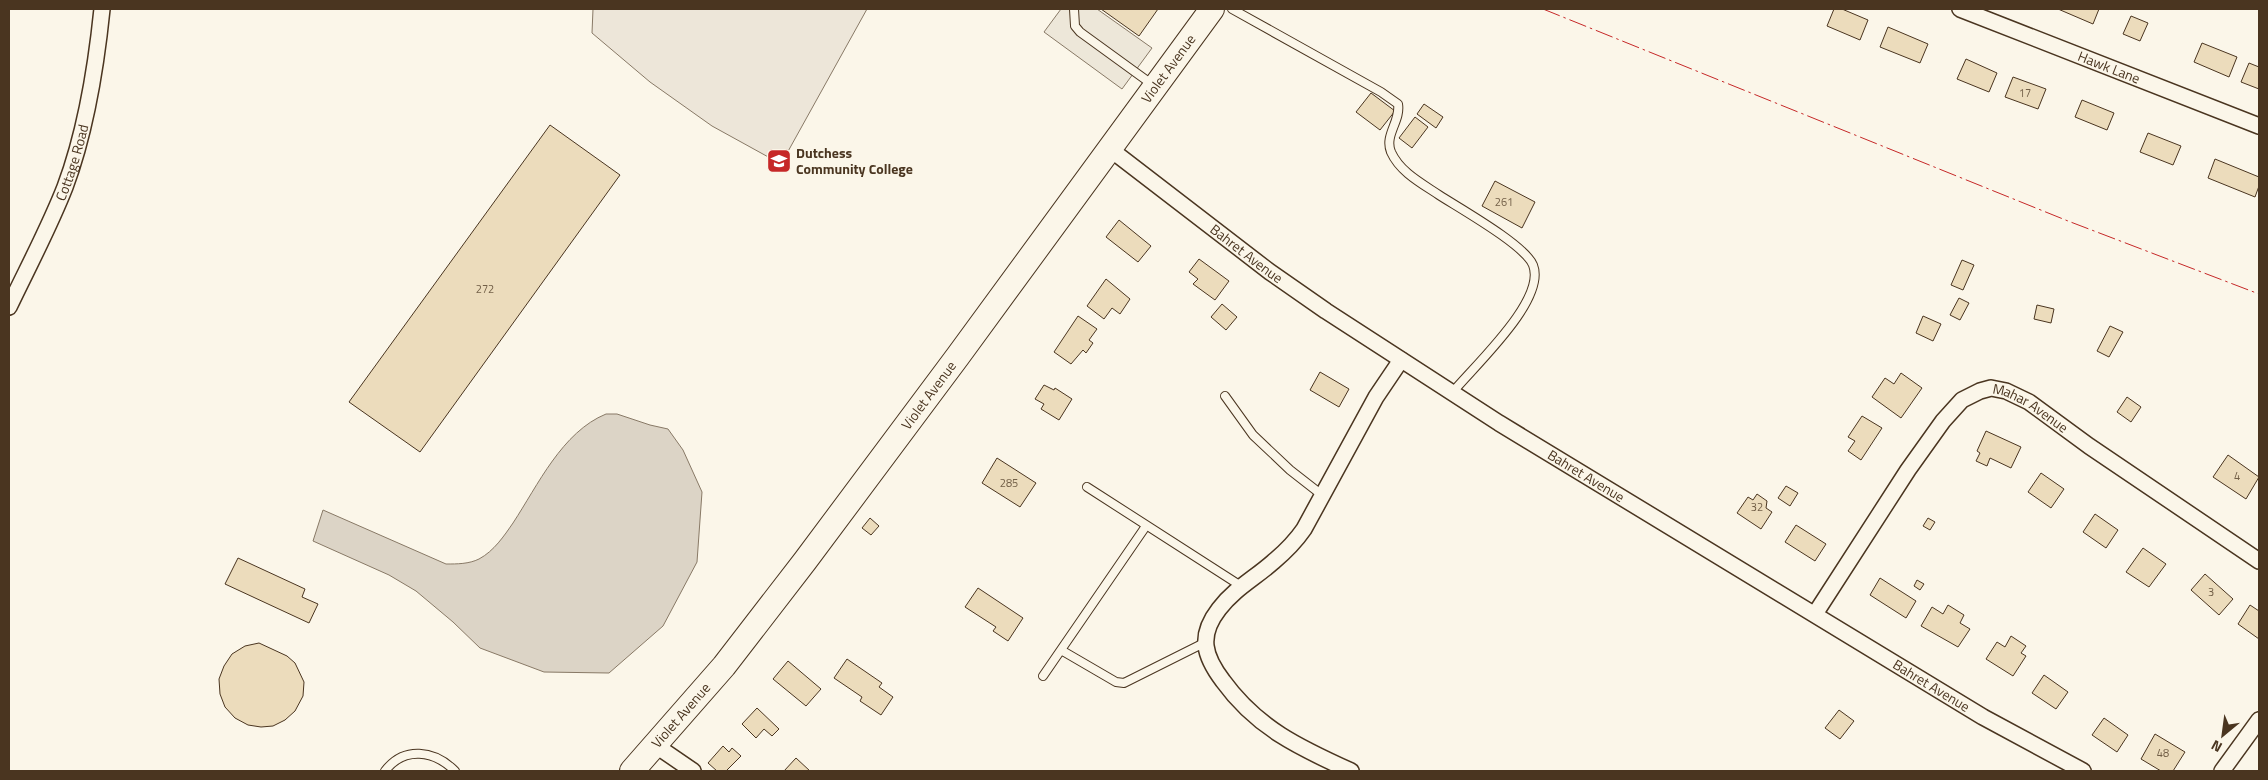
<svg xmlns="http://www.w3.org/2000/svg" width="2268" height="780" viewBox="0 0 2268 780" font-family="'Titillium Web',sans-serif">
	<rect width="100%" height="100%" fill="#fbf6e9"/>
	<!-- green -->
	<path fill="#ede6d9" stroke="#887966" d="M593 9H867L781 164 712 126 650 82 592 33Z"/>
	<!-- parking -->
	<path fill="#ede7d9" stroke="#887966" d="M1061 9H1097L1152 48 1122 89 1044 32Z"/>
	<!-- water -->
	<path fill="#dcd4c6" stroke="#887966" d="M606 414H617L650 425 668 429 683 450 702 492 697 562 663 626 609 673 544 672 480 648 453 622 416 591 389 575 313 541 323 510 446 564C457 564 469 564 479 559 494 551 504 536 513 523 538 485 562 432 606 414Z"/>
	<!-- building -->
	<path fill="#ecdcbc" stroke="#4a3520" d="M1101 9H1158L1139 36Z
		M1834 9H1842L1868 20 1860 40 1827 26Z
		M2058 9H2099L2093 24Z
		M2131 16 2148 23 2140 41 2123 34Z
		M1888 27 1928 44 1920 63 1880 47Z
		M2202 43 2237 57 2229 77 2194 62Z
		M1966 59 1997 73 1989 92 1957 79Z
		M2249 63 2259 67V89L2241 82Z
		M2013 77 2046 89 2038 109 2005 97Z
		M1371 93 1395 111 1380 130 1356 112Z
		M2082 100 2114 113 2107 130 2075 117Z
		M1424 104 1443 117 1436 128 1417 114Z
		M1415 117 1428 127 1412 148 1399 138Z
		M550 125 620 175 420 452 349 402Z
		M2148 133 2181 146 2173 165 2140 152Z
		M2215 159 2259 177V186L2255 197 2208 178Z
		M1495 181 1535 202 1522 228 1482 206Z
		M1119 220 1151 246 1138 262 1106 237Z
		M1199 259 1229 281 1215 300 1193 284 1198 279 1189 272Z
		M1962 260 1974 265 1963 290 1951 285Z
		M1106 279 1130 299 1120 314 1112 308 1104 319 1087 306Z
		M1959 298 1969 303 1960 320 1950 315Z
		M1222 304 1237 317 1226 330 1211 317Z
		M2037 305 2054 309 2051 323 2034 319Z
		M1078 316 1097 329 1089 340 1093 343 1086 353 1083 350 1071 364 1054 352Z
		M1923 316 1941 324 1933 341 1916 333Z
		M2110 326 2123 332 2109 357 2097 351Z
		M1320 372 1349 389 1339 407 1310 390Z
		M1901 373 1922 388 1901 418 1872 397 1885 378 1894 384Z
		M1044 385 1054 390 1055 388 1072 399 1059 420 1041 409 1044 404 1035 399Z
		M2127 397 2141 407 2131 422 2117 412Z
		M1862 416 1882 428 1861 460 1848 451 1855 441 1848 437Z
		M1986 431 2021 447 2011 468 1990 458 1987 466 1976 461 1980 453 1977 451Z
		M2228 455 2259 477 2246 499 2213 477Z
		M997 458 1036 483 1020 507 982 483Z
		M2041 473 2064 489 2051 508 2028 492Z
		M1786 486 1798 493 1790 506 1778 498Z
		M1757 494 1767 501 1766 508 1772 512 1761 529 1737 513 1748 497 1753 500Z
		M2095 514 2118 530 2106 548 2083 532Z
		M870 518 879 526 871 535 862 528Z
		M1928 518 1935 522 1930 530 1923 526Z
		M1796 525 1826 544 1815 561 1785 542Z
		M2143 548 2166 564 2149 587 2126 572Z
		M238 558 305 589 302 597 318 604 309 623 225 584Z
		M2205 574 2233 599 2219 615 2191 590Z
		M1880 578 1916 601 1906 618 1870 595Z
		M1917 580 1924 584 1920 590 1914 586Z
		M978 588 1023 618 1008 641 993 631 996 627 965 607Z
		M1948 605 1964 615 1960 623 1970 629 1958 647 1921 626 1932 607 1943 614Z
		M2250 605 2259 611V639L2238 624Z
		M2011 636 2026 646 2021 653 2026 656 2013 676 1986 659 1997 642 2005 647Z
		M259 643 287 656 295 663 304 682 303 696 295 711 285 720 273 726 261 727 248 725 235 718 225 707 220 694 219 679 224 666 232 654 245 646Z
		M847 659 882 683 879 687 893 697 881 715 860 701 862 697 834 678Z
		M788 661 821 689 806 706 773 679Z
		M2044 675 2068 692 2056 709 2032 693Z
		M757 708 779 729 772 736 764 729 756 738 742 724Z
		M1839 710 1854 721 1840 739 1825 728Z
		M2104 718 2128 735 2117 752 2092 735Z
		M2155 734 2185 752 2173 771H2161L2141 759Z
		M723 746 729 752 732 748 741 756 726 771H717L708 763Z
		M796 758 810 771H784Z"/>
	<g fill="none" stroke-linecap="round" stroke-linejoin="round">
		<defs>
			<path id="service" d="M1074 9 1075 26 1080 32 1153 85
				M1232 9 1381 92 1398 104C1401 121 1384 135 1391 152 1400 172 1421 183 1439 195 1459 208 1525 245 1533 265 1547 300 1473 367 1452 393
				M1225 396 1253 435 1290 470 1322 495
				M1087 487 1241 586
				M1061 650 1116 682 1124 683 1204 643
				M1043 676 1146 526
				M385 771C404 746 434 750 455 771"/>
			<g id="minor">
				<path id="s1" d="M1960 9 2259 126"/>
				<path id="s2" d="M1110 149 1270 272 1326 311 1499 423 1983 717 2083 771"/>
				<path id="s3" d="M9 307C28 267 49 228 65 187 86 131 96 68 102 9"/>
				<path id="s4" d="M1815 614 1908 470 1943 421 1962 400 1980 391 1991 388 2006 391 2029 402 2089 446 2259 561"/>
				<path d="M655 745 693 771"/>
				<path d="M1351 771C1300 748 1257 728 1223 681 1204 656 1198 636 1219 609 1234 589 1255 578 1273 562 1285 552 1295 542 1304 529L1376 397 1401 360"/>
				<path d="M2222 771 2259 720"/>
			</g>
			<g id="primary">
				<path id="s5" d="M632 771 724 666 805 561 958 356 1212 9"/>
			</g>
		</defs>
		<!-- service casing -->
		<use href="#service" stroke="#4a3520" stroke-width="10"/>
		<!-- minor casing -->
		<use href="#minor" stroke="#4a3520" stroke-width="18"/>
		<!-- primary casing -->
		<use href="#primary" stroke="#4a3520" stroke-width="26"/>
		<!-- service -->
		<use href="#service" stroke="#fbf6e9" stroke-width="8"/>
		<!-- minor -->
		<use href="#minor" stroke="#fbf6e9" stroke-width="15"/>
		<!-- primary -->
		<use href="#primary" stroke="#fbf6e9" stroke-width="24"/>
		<!-- power -->
		<path stroke="#c62828" stroke-width="1" stroke-dasharray="18 4 2.5 4" stroke-linecap="butt" d="M1543 9 2068 221 2259 294"/>
	</g>
	<!-- icons -->
	<defs>
		<symbol id="university-square" viewBox="-11 -11 22 22"><rect x="-9" y="-9" width="18" height="18" rx="4" fill="#c62828" stroke="#fbf6e9"/><path d="M0-5L7-2L0 1L-7-2ZM-4 1L0 2.5L4 1V4Q0 6-4 4Z" fill="#fff"/></symbol>
	</defs>
	<g fill-rule="evenodd">
		<use href="#university-square" x="765" y="147" width="28" height="28"/>
	</g>
	<g text-anchor="middle" stroke-width="4" stroke-linejoin="round" paint-order="stroke">
		<!-- number labels -->
		<g font-size="11" fill="#725f47">
			<text x="2025" y="97">17</text>
			<text x="1504" y="206">261</text>
			<text x="485" y="293">272</text>
			<text x="2237" y="480">4</text>
			<text x="1009" y="487">285</text>
			<text x="1757" y="511">32</text>
			<text x="2211" y="596">3</text>
			<text x="2163" y="757">48</text>
		</g>
		<!-- street labels -->
		<g font-size="14" fill="#4a3520" stroke="#fbf6e9">
			<text dy="5" stroke="none"><textPath href="#s1" startOffset="160">Hawk Lane</textPath></text>
			<text dy="5" stroke="none"><textPath href="#s5" startOffset="884">Violet Avenue</textPath></text>
			<text dy="5" stroke="none"><textPath href="#s3" startOffset="158">Cottage Road</textPath></text>
			<text dy="5" stroke="none"><textPath href="#s2" startOffset="172">Bahret Avenue</textPath></text>
			<text dy="5" stroke="none"><textPath href="#s5" startOffset="479">Violet Avenue</textPath></text>
			<text dy="5" stroke="none"><textPath href="#s4" startOffset="336">Mahar Avenue</textPath></text>
			<text dy="5" stroke="none"><textPath href="#s2" startOffset="578">Bahret Avenue</textPath></text>
			<text dy="5" stroke="none"><textPath href="#s2" startOffset="982">Bahret Avenue</textPath></text>
			<text dy="5" stroke="none"><textPath href="#s5" startOffset="74">Violet Avenue</textPath></text>
		</g>
		<!-- poi labels -->
		<g font-size="14" font-weight="bold" fill="#4a3520" stroke="#fbf6e9" text-anchor="start">
			<text x="796" y="158">Dutchess<tspan x="796" dy="16">Community College</tspan></text>
		</g>
	</g>
	<!-- border -->
	<rect width="2268" height="780" fill="none" stroke="#4a3520" stroke-width="20"/>
	<!-- north arrow -->
	<g transform="translate(2223 735) rotate(209)" stroke="#fbf6e9" stroke-width="4" paint-order="stroke">
	<path d="M0-4L9 19L0 12L-9 19Z" fill="#4a3520"/>
	<text y="-8" font-size="14" font-weight="bold" text-anchor="middle" fill="#4a3520">N</text>
	</g>
</svg>
